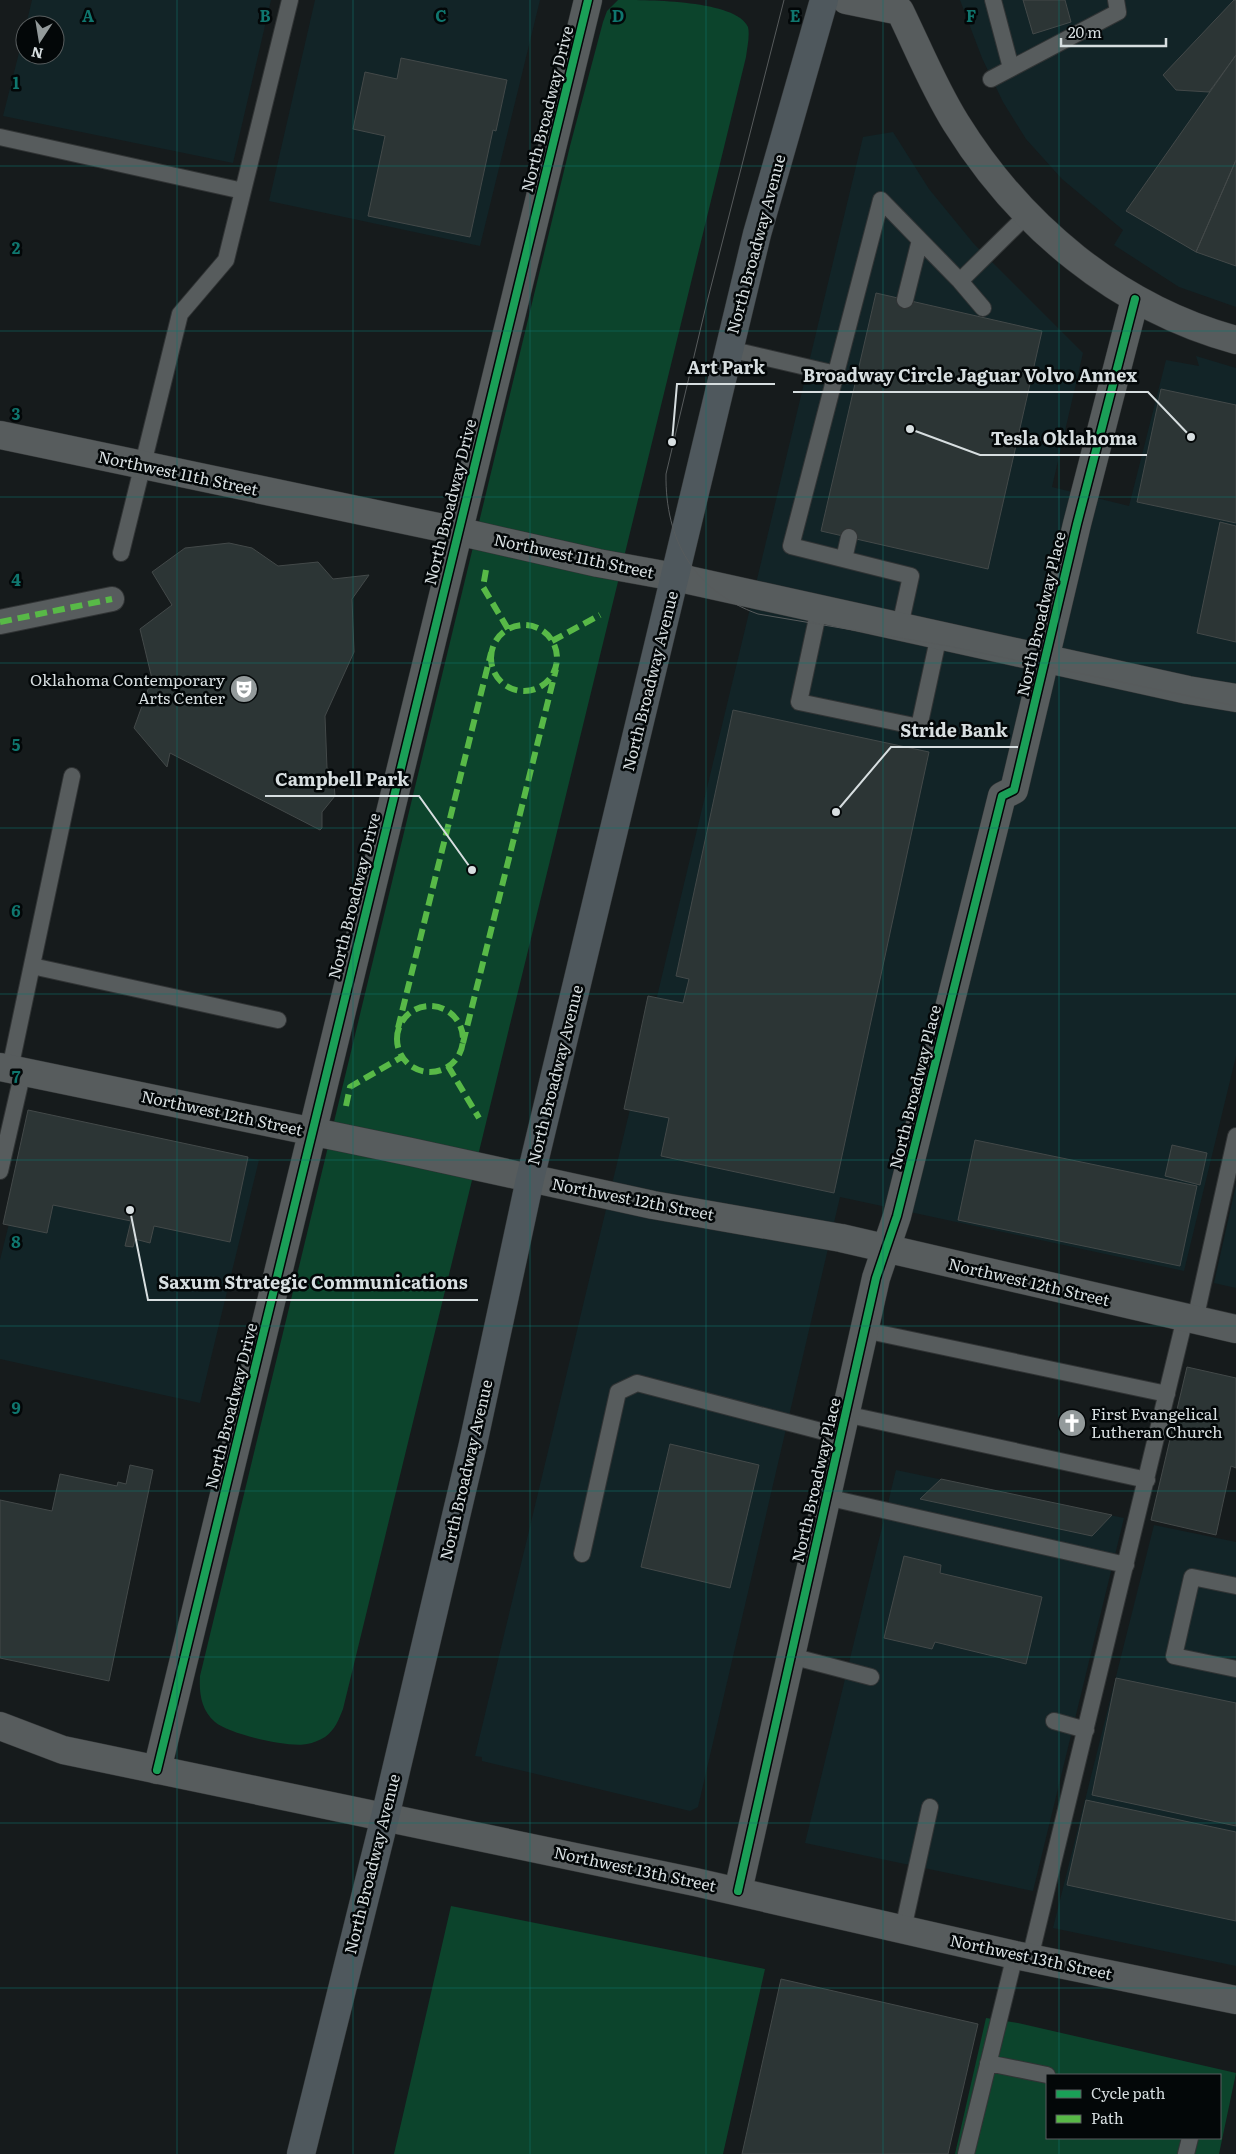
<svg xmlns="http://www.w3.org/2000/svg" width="1236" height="2154" viewBox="0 0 1236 2154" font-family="Literata,serif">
	<rect width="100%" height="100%" fill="#161b1c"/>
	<!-- built -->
	<path fill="#122427" d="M32 0H271L233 163 3 116 25 29V55H55V25H26Z
		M315 0H540L480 246 269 201Z
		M960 0H1236V307L1179 287 1114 245 1123 230 1062 179 1026 139 1003 102 982 58Z
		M893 132 929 189 974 244 1083 353 1052 487 1129 506 1166 360 1199 366 1196 356 1236 368V1056L1184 1271 840 1197 698 1807 690 1811 482 1761V1757L475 1756 863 137Z
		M36 1114 259 1160 200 1403 0 1359V1260Z
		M1236 1185V1288L1214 1283Z
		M896 1470 1124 1518 1033 1891 805 1843Z
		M1154 1525 1236 1542V1966L1053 1928Z"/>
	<!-- green -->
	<path fill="#0c442c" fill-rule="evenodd" d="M618 0C649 0 736 0 748 27 750 36 747 48 746 57L343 1709C339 1719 335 1730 325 1737 320 1740 313 1743 307 1744 288 1748 229 1734 215 1722 201 1710 199 1693 200 1676L570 146 603 22 607 11Z
		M451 1906 765 1969 723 2154H394Z
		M986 2018 1018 2023 1236 2073 1219 2154H955ZM1047 2075H1220V2138H1047Z"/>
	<!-- building -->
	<path fill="#2c3535" stroke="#434949" d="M1023 0H1065L1071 22 1033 34Z
		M1234 0H1236V55L1209 92 1176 90 1163 75Z
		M1236 55V160L1196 252 1126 211Z
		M401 58 507 80 496 131 493 130 470 237 368 216 385 136 353 129 365 72 397 79Z
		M1236 160V266L1196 252Z
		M876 293 1042 331 988 569 821 531Z
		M1161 389 1236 405V523L1137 502Z
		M1220 522 1236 526V642L1197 633Z
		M229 543 252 548 278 566 318 562 333 579 369 575 352 599 354 652 325 716 327 768 333 772 335 796 322 812V828L320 830 170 753 167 767 134 728 150 684 153 683 140 629 172 605 152 572 185 548Z
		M733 710 929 752 834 1193 661 1156 669 1118 624 1109 648 996 683 1003 689 979 676 976Z
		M28 1110 248 1157 230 1242 154 1226 150 1243 135 1239 133 1247 125 1246 131 1221 53 1205 47 1233 3 1224Z
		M975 1140 1197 1186 1180 1266 958 1220Z
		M1172 1145 1207 1153 1200 1185 1165 1176Z
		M1187 1367 1236 1378V1468L1231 1466 1216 1535 1151 1520Z
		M670 1444 759 1465 730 1588 641 1567Z
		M130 1465 153 1470 109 1681 0 1658V1500L52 1511 60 1474 117 1486 118 1482 126 1484Z
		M941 1479 1112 1515 1092 1536 920 1499Z
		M904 1556 941 1565 940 1573 1042 1597 1026 1664 935 1642 932 1649 884 1638Z
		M1116 1678 1236 1703V1826L1092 1795Z
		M1086 1800 1236 1832V1921L1067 1885Z
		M781 1979 978 2024 948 2154H742Z"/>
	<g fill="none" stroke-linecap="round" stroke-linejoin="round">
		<defs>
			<path id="service" d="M993 0 1011 68
				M991 79 1118 12 1116 0
				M0 137 243 191
				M960 281 983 308
				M905 300 920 240
				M729 349 836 374
				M121 553 180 314 226 260 290 0
				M844 559 849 537
				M819 609 799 702 919 727 939 635
				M900 626 911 576 791 546 881 200 960 281 1027 215
				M32 966 278 1020
				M10 1069 72 776
				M0 1171 23 1071
				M1195 1320 1236 1136
				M864 1330 1167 1394
				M845 1414 1147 1480
				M826 1497 1126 1565
				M582 1554 618 1392 637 1383 840 1436
				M1236 1586 1192 1577 1174 1656 1236 1669
				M791 1656 871 1677
				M1054 1721 1086 1730
				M903 1929 930 1807
				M1030 1958 1185 1318
				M988 2063 1047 2075
				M966 2154 1015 1955
				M1186 2154 1190 2138"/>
			<path id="pedestrian" d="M0 622 112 599"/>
			<path id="minor" d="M846 0 900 11C918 48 934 88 956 123 1020 226 1118 308 1236 340
				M0 435 457 531 598 563 675 577 1188 690 1236 698
				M0 1067 411 1152 653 1205 841 1238 1236 1329
				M157 1770 588 0
				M738 1891 876 1278 897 1216 1002 796 1014 790 1077 524 1135 299"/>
			<path id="secondary" d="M0 1726 63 1750 695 1882 1015 1955 1236 2000"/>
			<path id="primary" d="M301 2154 385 1817 473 1444 530 1179 757 234 824 0"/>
		</defs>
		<!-- service casing -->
		<use href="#service" stroke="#313435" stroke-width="18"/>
		<!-- pedestrian casing -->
		<use href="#pedestrian" stroke="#313435" stroke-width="26"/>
		<!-- minor casing -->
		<use href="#minor" stroke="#313435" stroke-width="29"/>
		<!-- secondary casing -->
		<use href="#secondary" stroke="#313435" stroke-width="29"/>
		<!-- primary casing -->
		<use href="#primary" stroke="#313435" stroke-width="29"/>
		<!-- service -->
		<use href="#service" stroke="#575c5d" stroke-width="16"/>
		<!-- pedestrian -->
		<use href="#pedestrian" stroke="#575c5d" stroke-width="24"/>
		<!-- minor -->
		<use href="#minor" stroke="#575c5d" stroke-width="28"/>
		<!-- secondary -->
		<use href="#secondary" stroke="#575c5d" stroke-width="28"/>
		<!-- primary -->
		<use href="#primary" stroke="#4f585d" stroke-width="28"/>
		<!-- tram -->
		<path stroke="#575b5c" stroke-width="1" d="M784 0 705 310 666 474C665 540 694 591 758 614L948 646 1236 706"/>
		<!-- quiet -->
		<path stroke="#58b947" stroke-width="6" stroke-dasharray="12 6" stroke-linecap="butt" d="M486 570 483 587 508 629
			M0 622 112 599
			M491 658a33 33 0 1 1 66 0a33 33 0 1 1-66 0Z
			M552 641 600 615
			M397 1039a33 33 0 1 1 66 0a33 33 0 1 1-66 0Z
			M398 1028 491 653
			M463 1043 556 669
			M448 1066 479 1118
			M346 1106 350 1087 402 1057"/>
		<defs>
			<path id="cycleway" d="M157 1770 588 0
				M738 1891 876 1278 897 1216 1002 796 1014 790 1077 524 1135 299"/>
		</defs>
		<!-- cycleway casing -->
		<use href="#cycleway" stroke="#030708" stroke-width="11"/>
		<!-- cycleway -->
		<use href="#cycleway" stroke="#1a9f57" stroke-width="8"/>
	</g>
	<!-- grid -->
	<path fill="none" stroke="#0f766e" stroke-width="1" stroke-opacity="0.55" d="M177 0V2154M353 0V2154M530 0V2154M706 0V2154M883 0V2154M1059 0V2075M0 166H1236M0 331H1236M0 497H1236M0 663H1236M0 828H1236M0 994H1236M0 1160H1236M0 1326H1236M0 1491H1236M0 1657H1236M0 1823H1236M0 1988H1236M1059 2138V2154"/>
	<!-- icons -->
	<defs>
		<symbol id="theatre-disc" viewBox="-11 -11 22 22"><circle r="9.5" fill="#939a9b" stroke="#030708"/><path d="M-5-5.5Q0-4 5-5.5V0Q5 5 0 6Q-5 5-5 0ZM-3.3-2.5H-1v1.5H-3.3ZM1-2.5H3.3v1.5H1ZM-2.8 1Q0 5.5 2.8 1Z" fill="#fff"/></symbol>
		<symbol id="church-disc" viewBox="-11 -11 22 22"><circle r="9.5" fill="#939a9b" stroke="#030708"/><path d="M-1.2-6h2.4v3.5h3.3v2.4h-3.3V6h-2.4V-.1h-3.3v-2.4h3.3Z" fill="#fff"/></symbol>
	</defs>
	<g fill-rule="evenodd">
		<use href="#theatre-disc" x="228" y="673" width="32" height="32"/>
		<use href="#church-disc" x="1056" y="1407" width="32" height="32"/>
	</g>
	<g text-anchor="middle" stroke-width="5" stroke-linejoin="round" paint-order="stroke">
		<!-- street labels -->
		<g font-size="16" fill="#d7dee0" stroke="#030708">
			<text transform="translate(547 109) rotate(-76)" y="6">North Broadway Drive</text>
			<text transform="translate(756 244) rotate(-75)" y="6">North Broadway Avenue</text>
			<text transform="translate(178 473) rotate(12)" y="6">Northwest 11th Street</text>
			<text transform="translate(450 502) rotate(-76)" y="6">North Broadway Drive</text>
			<text transform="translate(574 556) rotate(12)" y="6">Northwest 11th Street</text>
			<text transform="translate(1041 614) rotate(-77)" y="6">North Broadway Place</text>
			<text transform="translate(650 681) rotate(-76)" y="6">North Broadway Avenue</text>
			<text transform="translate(354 896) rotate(-76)" y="6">North Broadway Drive</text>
			<text transform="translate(555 1075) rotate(-76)" y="6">North Broadway Avenue</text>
			<text transform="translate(915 1087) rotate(-76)" y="6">North Broadway Place</text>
			<text transform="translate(222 1113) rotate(12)" y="6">Northwest 12th Street</text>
			<text transform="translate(633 1199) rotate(11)" y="6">Northwest 12th Street</text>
			<text transform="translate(1029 1282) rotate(13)" y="6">Northwest 12th Street</text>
			<text transform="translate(231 1406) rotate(-76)" y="6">North Broadway Drive</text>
			<text transform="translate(466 1470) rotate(-77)" y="6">North Broadway Avenue</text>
			<text transform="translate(816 1480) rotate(-77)" y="6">North Broadway Place</text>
			<text transform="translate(372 1864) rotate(-76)" y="6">North Broadway Avenue</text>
			<text transform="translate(635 1869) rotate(12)" y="6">Northwest 13th Street</text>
			<text transform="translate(1031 1957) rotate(12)" y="6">Northwest 13th Street</text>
		</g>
		<!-- poi labels -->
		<g font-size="16" fill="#d7dee0" stroke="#030708" text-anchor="end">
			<text x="225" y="686">Oklahoma Contemporary<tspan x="225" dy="18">Arts Center</tspan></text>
			<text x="1091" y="1420" text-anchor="start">First Evangelical<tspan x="1091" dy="18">Lutheran Church</tspan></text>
		</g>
	</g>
	<g font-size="16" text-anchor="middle" font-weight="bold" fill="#0f766e" stroke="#030708" stroke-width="5" stroke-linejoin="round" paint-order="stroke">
		<text x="88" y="22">A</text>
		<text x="265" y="22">B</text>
		<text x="441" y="22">C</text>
		<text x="618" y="22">D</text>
		<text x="795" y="22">E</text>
		<text x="971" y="22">F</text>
		<text x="16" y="89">1</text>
		<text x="16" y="254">2</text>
		<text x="16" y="420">3</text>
		<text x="16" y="586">4</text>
		<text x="16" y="751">5</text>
		<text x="16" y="917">6</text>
		<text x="16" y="1083">7</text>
		<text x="16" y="1248">8</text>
		<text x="16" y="1414">9</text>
	</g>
	<!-- callouts -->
	<path fill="none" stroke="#d7dee0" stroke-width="2" d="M672 442L677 384H775M1191 437L1148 392H793M910 429L980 455H1147M836 812L891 747H1018M472 870L419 796H265M130 1210L148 1300H478"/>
	<g fill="#d7dee0" stroke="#030708" stroke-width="2">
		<circle cx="672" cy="442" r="5"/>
		<circle cx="1191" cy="437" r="5"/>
		<circle cx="910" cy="429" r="5"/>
		<circle cx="836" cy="812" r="5"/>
		<circle cx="472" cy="870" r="5"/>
		<circle cx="130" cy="1210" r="5"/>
	</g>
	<g font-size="18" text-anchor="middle" font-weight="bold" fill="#d7dee0" stroke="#030708" stroke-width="5" stroke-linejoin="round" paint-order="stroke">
		<text x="726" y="374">Art Park</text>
		<text x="970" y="382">Broadway Circle Jaguar Volvo Annex</text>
		<text x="1064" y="445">Tesla Oklahoma</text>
		<text x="954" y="737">Stride Bank</text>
		<text x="342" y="786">Campbell Park</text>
		<text x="313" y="1289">Saxum Strategic Communications</text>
	</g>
	<!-- legend -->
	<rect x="1046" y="2074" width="175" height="65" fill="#030708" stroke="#585d5e"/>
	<rect x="1056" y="2090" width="25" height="8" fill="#1a9f57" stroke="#585d5e"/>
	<text x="1091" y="2099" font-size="15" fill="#d7dee0">Cycle path</text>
	<rect x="1056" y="2115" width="25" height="8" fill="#58b947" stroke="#585d5e"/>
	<text x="1091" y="2124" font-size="15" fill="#d7dee0">Path</text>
	<!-- north arrow -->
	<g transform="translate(40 40) rotate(192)"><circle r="24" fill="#030708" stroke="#585d5e"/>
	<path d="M0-4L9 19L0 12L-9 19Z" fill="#939a9b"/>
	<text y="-8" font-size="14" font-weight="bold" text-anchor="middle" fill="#d7dee0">N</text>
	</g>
	<!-- scale -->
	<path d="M1061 38v8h105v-8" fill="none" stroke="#d7dee0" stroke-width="2.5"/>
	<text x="1068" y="38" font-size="15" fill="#d7dee0" stroke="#030708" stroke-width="4" paint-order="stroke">20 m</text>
</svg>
